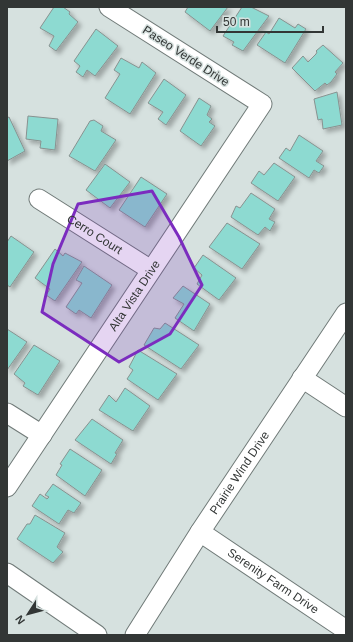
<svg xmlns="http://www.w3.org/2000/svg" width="353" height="642" viewBox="0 0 353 642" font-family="Arial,sans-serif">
	<defs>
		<filter id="shadow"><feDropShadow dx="3.5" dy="3.5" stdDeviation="2" flood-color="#0004"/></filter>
	</defs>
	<rect width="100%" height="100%" fill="#d6e1df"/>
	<!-- building -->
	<path fill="#8ddad1" stroke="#889290" filter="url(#shadow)" d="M54 7H63L70 12 69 14 78 22 56 51 49 46 54 36 40 28Z
		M188 7H228L210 31 185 12Z
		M242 7H251L269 16 243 51 232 45 234 42 223 36Z
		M279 18 295 28 298 24 306 29 285 63 257 45 266 32 269 34Z
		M96 29 118 46 95 76 87 70 83 77 76 72 80 66 74 61Z
		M323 45 343 63 335 72 337 74 331 82 327 85 325 83 315 91 292 68 303 56 308 62 316 54 317 52 316 51Z
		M121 58 139 68 142 62 156 73 130 114 105 98 120 74 114 70Z
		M164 79 186 95 166 125 158 119 163 112 148 103Z
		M337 92 342 125 323 129 322 119 318 120 314 99Z
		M199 98 211 106 207 115 212 119 209 122 215 126 201 146 180 131Z
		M28 116 58 119 55 150 40 148 41 141 26 139Z
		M9 117 25 151 7 161V118Z
		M94 120 103 126 101 131 116 140 95 171 69 156 90 121Z
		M299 135 323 151 316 161 324 166 319 173 314 170 309 178 279 158 286 148 290 151Z
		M274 163 295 177 278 201 251 183 259 171 264 175Z
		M105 164 130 182 110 208 86 190Z
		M141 177 167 194 145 227 119 210Z
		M251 193 275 209 269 219 275 222 270 231 265 227 258 235 231 217 236 206 240 208Z
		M227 223 260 244 242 269 209 247Z
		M11 236 34 252 10 287 7 285V242Z
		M55 249 63 256 65 253 82 262 55 301 46 295 50 289 35 278Z
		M203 255 236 278 219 300 197 284 202 275 194 268Z
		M84 266 112 285 91 318 79 310 76 314 66 307 82 283 76 280Z
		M183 286 210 304 194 331 175 318 184 304 173 298Z
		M165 323 199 345 181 369 144 345 154 328 160 329Z
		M7 329 27 342 7 370Z
		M34 345 60 361 38 395 23 386 25 383 14 374Z
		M138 350 177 374 158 400 127 379 133 370 129 367Z
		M125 388 150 406 133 431 99 410 109 395 116 402Z
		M92 419 123 440 115 453 117 454 111 464 75 440Z
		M70 449 102 470 85 496 56 475 62 465 60 464Z
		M53 484 81 503 74 513 68 510 59 524 32 506 40 494 47 499 49 497 45 495Z
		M35 515 65 533 57 547 63 552 53 563 17 539 27 524H30Z"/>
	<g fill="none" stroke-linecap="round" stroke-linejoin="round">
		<defs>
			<g id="minor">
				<path id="s1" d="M39 199 151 270"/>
				<path d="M302 378 346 407"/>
				<path d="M7 413 42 435"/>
				<path id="s2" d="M7 487 262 104 109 7"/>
				<path id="s3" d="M200 532 346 630"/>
				<path d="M7 573 97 635"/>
				<path id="s4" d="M135 635 200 532 346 313"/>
			</g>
		</defs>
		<!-- minor casing -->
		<use href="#minor" stroke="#707a78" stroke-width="21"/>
		<!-- minor -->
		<use href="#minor" stroke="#fff" stroke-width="19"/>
	</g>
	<!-- marked area -->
	<path fill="#7b2cbf" fill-opacity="0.2" stroke="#7b2cbf" stroke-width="3" stroke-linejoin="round" d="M152 191 179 237 202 285 170 334 119 362 42 312 53 264 78 204Z"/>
	<g text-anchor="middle" stroke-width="3" stroke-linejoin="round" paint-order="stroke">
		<!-- street labels -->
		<g font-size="12" fill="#323635" stroke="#d6e1df">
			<text transform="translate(186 56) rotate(33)" y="4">Paseo Verde Drive</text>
			<text dy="4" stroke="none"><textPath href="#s1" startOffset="66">Cerro Court</textPath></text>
			<text dy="4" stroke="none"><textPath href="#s2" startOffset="230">Alta Vista Drive</textPath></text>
			<text dy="4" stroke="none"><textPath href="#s4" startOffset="193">Prairie Wind Drive</textPath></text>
			<text dy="4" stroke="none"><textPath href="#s3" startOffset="88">Serenity Farm Drive</textPath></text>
		</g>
	</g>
	<!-- border -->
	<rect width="353" height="642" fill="none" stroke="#323635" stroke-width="16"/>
	<!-- north arrow -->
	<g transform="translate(28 614) rotate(234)" stroke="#d6e1df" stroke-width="3" paint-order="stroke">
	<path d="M0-3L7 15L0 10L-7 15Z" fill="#323635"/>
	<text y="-6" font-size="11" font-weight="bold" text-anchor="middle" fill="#323635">N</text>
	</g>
	<!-- scale -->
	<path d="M217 26v6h106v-6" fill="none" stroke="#323635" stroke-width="2"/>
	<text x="223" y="26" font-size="12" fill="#323635" stroke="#d6e1df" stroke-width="3" paint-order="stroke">50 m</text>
</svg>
